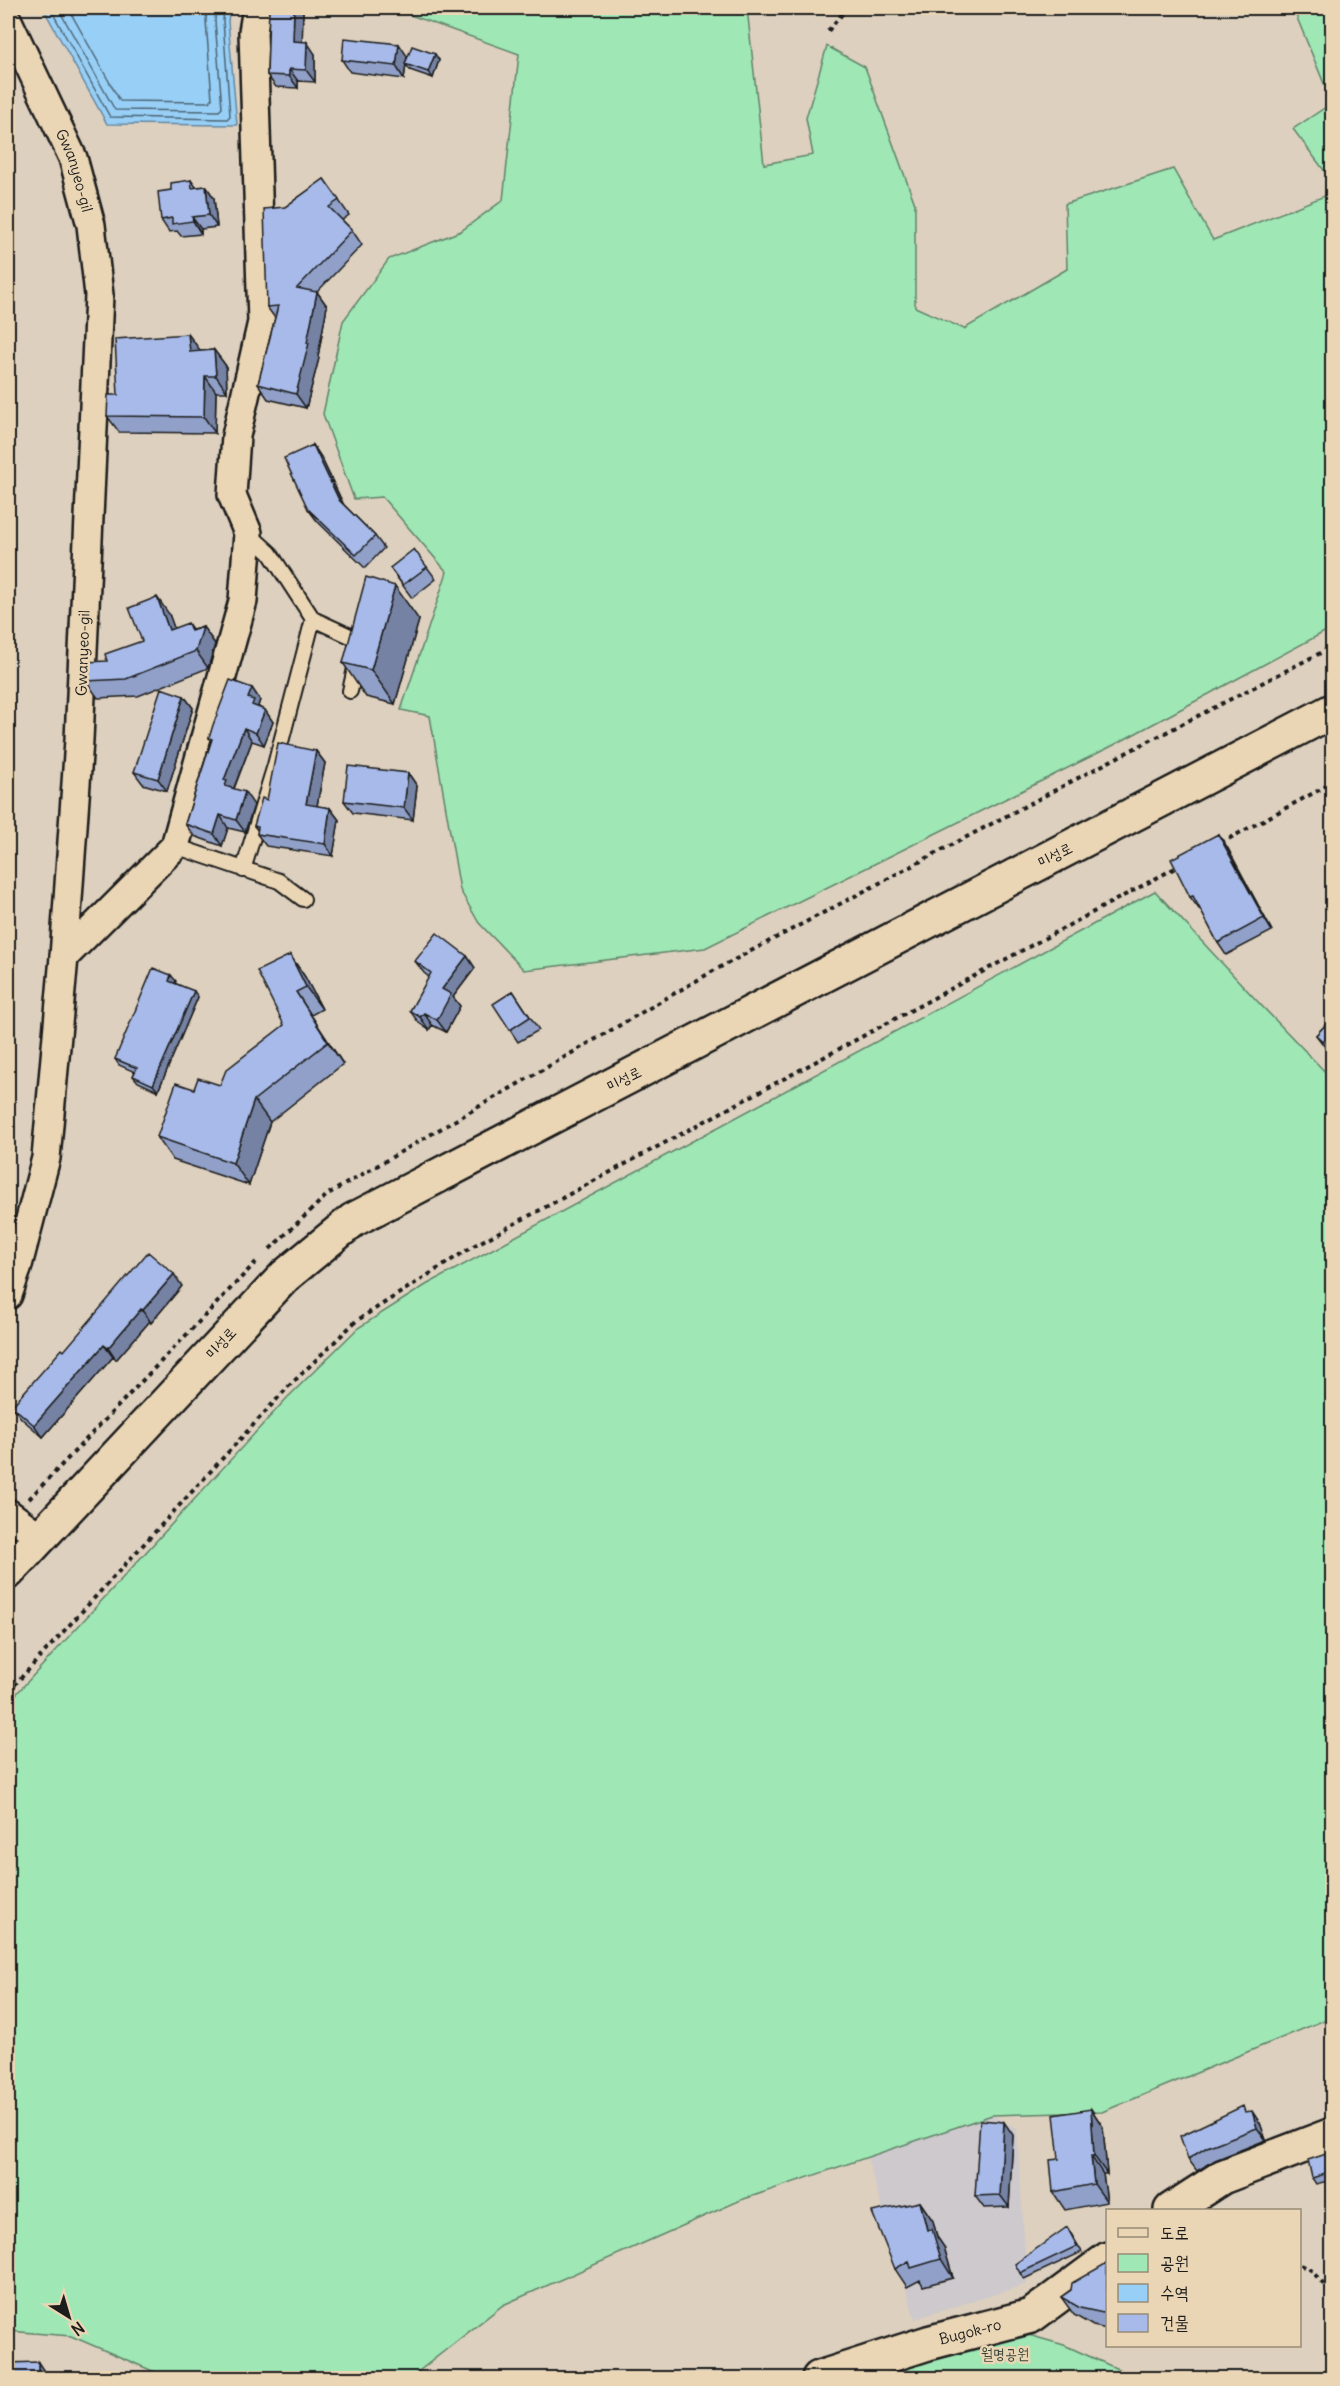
<svg xmlns="http://www.w3.org/2000/svg" width="1340" height="2386" viewBox="0 0 1340 2386" font-family="Delius,'Poor Story',sans-serif">
	<rect width="100%" height="100%" fill="#ddd0bf"/>
	<filter id="ink" filterUnits="userSpaceOnUse"><feTurbulence type="fractalNoise" baseFrequency=".0167" numOctaves="2"/><feDisplacementMap in="SourceGraphic" scale="12" xChannelSelector="R" yChannelSelector="G"/><feConvolveMatrix kernelMatrix="1 2 1 2 8 2 1 2 1" color-interpolation-filters="sRGB"/></filter>
	<g filter="url(#ink)">
		<!-- built -->
		<path fill="#cdc9cc" d="M992 2115 1017 2129 1027 2284 915 2319 867 2157Z"/>
		<!-- green -->
		<path fill="#9fe7b5" stroke="#5e8268" stroke-width="1.5" d="M399 8H747L764 164 813 155 806 118 827 46 865 67 915 204V307L964 329 1067 269 1065 204 1173 169 1213 240 1332 193V628L1112 746 705 948 524 970 479 923 460 890 430 716 401 710 447 572 382 497 354 499 323 414 343 321 389 259 461 231 503 200 519 54 399 11Z
			M1293 8H1332V181L1293 129 1332 103Z
			M1155 891 1259 1003 1332 1079V2017L1102 2112 992 2115 741 2200 503 2305 410 2378H169L71 2336 8 2331V1703L287 1398 358 1328 426 1285Z
			M1004 2328 1064 2345 1138 2378H839Z"/>
		<!-- water -->
		<path fill="#97cff6" stroke="#66879f" stroke-width="1.5" d="M43 8H230L228 21 237 125 107 124Z"/>
		<g fill="none" stroke-linecap="round" stroke-linejoin="round">
			<!-- shore -->
			<path stroke="#4d6473" stroke-width="1.5" d="M50 8 110 117 227 119 230 116 223 21 224 8
				M58 8 115 110 219 111 222 108 215 21 216 8
				M68 8 120 101 209 102 212 99 206 21 207 8"/>
			<defs>
				<path id="service" d="M313 619 361 641 350 691
					M175 846 279 881 303 899
					M243 870 275 765 313 619 270 553 248 533"/>
				<g id="minor">
					<path id="s1" d="M8 21 73 158 91 225 99 295 79 740 64 957 46 1158 17 1269 8 1295"/>
					<path d="M64 957 175 846 243 601 248 533 232 495 236 436 262 322 253 32 257 8"/>
					<path d="M8 1513 39 1536"/>
				</g>
				<g id="tertiary">
					<path d="M8 1572 285 1276 353 1220 1332 711"/>
					<path d="M1171 2210 1222 2177 1332 2135"/>
					<path id="s2" d="M819 2378 928 2343 1031 2316 1108 2259"/>
				</g>
			</defs>
			<!-- service casing -->
			<use href="#service" stroke="#1c1c1c" stroke-width="18"/>
			<!-- minor casing -->
			<use href="#minor" stroke="#1c1c1c" stroke-width="32"/>
			<!-- tertiary casing -->
			<use href="#tertiary" stroke="#1c1c1c" stroke-width="38"/>
			<!-- path -->
			<path stroke="#1c1c1c" stroke-width="4" stroke-dasharray="4.5 4.5" stroke-linecap="butt" d="M828 31 847 8
				M1221 843 1332 783
				M270 1249 328 1194 715 970 1116 758 1332 647
				M29 1499 256 1262
				M8 1692 288 1387 356 1321 475 1245 1177 867
				M1300 2265 1311 2270 1332 2294"/>
			<!-- service -->
			<use href="#service" stroke="#ead6b4" stroke-width="14"/>
			<!-- minor -->
			<use href="#minor" stroke="#ead6b4" stroke-width="27"/>
			<!-- tertiary -->
			<use href="#tertiary" stroke="#ead6b4" stroke-width="33"/>
		</g>
		<!-- wall -->
		<path fill="#90a0c8" stroke="#1c1c1c" stroke-width="1.5" d="M269 8H302L303 9 302 42 315 54V82L298 81V88L276 87 267 75Z
			M407 56V60H439L433 78 410 70 406 65 404 79 350 72 342 60Z
			M324 179 349 215 342 220 352 230 362 245 317 292 327 306 318 356 319 358 306 408 268 399 258 384 275 318 267 307 285 207Z
			M191 180 196 187 206 186 214 198 217 227 201 229V234L181 236 177 231 169 232 161 220 171 190Z
			M188 334 200 351 214 350 226 366 227 392H216L215 433 119 432 107 416 118 395Z
			M313 445 321 457 344 505 375 536 384 548 365 568 317 521 308 509Z
			M427 567 436 579 412 598 390 568Z
			M169 614 174 628 192 630 203 627 215 644 208 668 138 696 98 698 86 681 107 661 142 641Z
			M419 620 395 704 366 697 343 663Z
			M252 688 260 700 258 706 260 708 265 710 273 722 264 745 252 741 234 789 254 805 245 832 228 828 222 846 194 836 185 824 211 740 209 738Z
			M184 696 193 708 167 791 143 784 134 772Z
			M316 751 325 763 317 806 330 808 339 820 333 856 266 846 257 834 258 831 254 826 267 800Z
			M408 773 417 786 413 820 353 813 344 801Z
			M1218 834 1227 847 1272 931 1226 955 1218 943 1200 909H1199L1190 897Z
			M290 955 305 977 322 1009 311 1015 343 1064 270 1122 249 1185 173 1160 157 1137 194 1089 220 1085 284 1025Z
			M467 956 475 968 453 997 460 1006 446 1032 432 1025 429 1030 419 1023 410 1011 429 977 424 973 415 961Z
			M176 981 175 983 198 997 158 1091 138 1082 133 1076 135 1072 119 1065 115 1059Z
			M513 991 539 1030 518 1042 510 1030Z
			M1332 1018V1054L1325 1047 1316 1035Z
			M182 1286 151 1323 150 1321 116 1360 113 1357 43 1437 21 1418 12 1406 64 1351Z
			M1091 2109 1103 2127 1107 2174H1103L1107 2202 1065 2210 1053 2192 1059 2159Z
			M1247 2112 1260 2123 1266 2140 1215 2160 1197 2171 1188 2159Z
			M1013 2135 1009 2207 984 2208 975 2196Z
			M1332 2152V2180L1316 2184 1312 2178Z
			M920 2202 933 2221 937 2237 944 2247 953 2278 923 2286 920 2280 907 2287 895 2269Z
			M1067 2227 1082 2252 1024 2279 1020 2273Z
			M1107 2263V2329L1093 2326 1074 2315 1061 2297Z"/>
		<!-- shaded-wall -->
		<path fill="#7582a3" stroke="#1c1c1c" stroke-width="1.5" d="M294 8H302L303 9 302 54 293 41Z
			M307 42 315 54V82L306 70Z
			M399 44 407 56 404 79 396 66Z
			M435 54 439 60 433 78 428 72Z
			M289 69 298 81V88L289 76Z
			M206 186 214 198 217 227 209 215Z
			M192 217 201 229V234L193 221Z
			M317 292 327 306 318 356 319 358 306 408 296 394Z
			M188 334 200 350 201 368 190 352Z
			M214 350 226 366 227 392 216 376Z
			M205 376 216 392 215 433 204 417Z
			M313 445 321 457 347 513 339 500Z
			M395 586 419 620 395 704 371 670Z
			M157 597 169 614 181 647 169 630Z
			M188 623 199 640 203 627 215 644 208 668 196 651 191 631Z
			M252 688 260 700 258 706 263 712 252 705 248 698Z
			M184 696 193 708 167 791 158 779Z
			M265 710 273 722 264 745 256 733Z
			M244 728 252 741 233 790 225 786 224 780Z
			M316 751 325 763 315 816 306 804Z
			M408 773 417 786 413 820 404 808Z
			M245 792 254 805 245 832 236 820Z
			M330 808 339 820 333 856 325 844Z
			M220 815 228 828 222 846 214 834Z
			M1218 834 1227 847 1272 931 1264 918Z
			M290 955 305 977 322 1009 306 987Z
			M467 956 475 968 453 997 460 1006 446 1032 437 1020 442 989Z
			M171 975 176 981 173 987 169 981Z
			M194 991 198 997 158 1091 153 1085Z
			M296 992 311 1015 343 1064 328 1042Z
			M424 1013 432 1025 429 1030 420 1017Z
			M254 1100 270 1122 249 1185 233 1163Z
			M174 1274 182 1286 151 1323 143 1310Z
			M141 1309 150 1321 116 1360 108 1348Z
			M104 1345 113 1357 43 1437 34 1425Z
			M1091 2109 1103 2127 1107 2174 1094 2156Z
			M1252 2111 1260 2123 1266 2140 1257 2128Z
			M1004 2122 1013 2135 1009 2207 1000 2195Z
			M1091 2156 1103 2174 1107 2202 1094 2184Z
			M920 2202 933 2221 937 2237 944 2247 953 2278 941 2259 927 2230Z
			M38 2362 49 2379H38Z"/>
		<!-- building -->
		<path fill="#a7bae9" stroke="#1c1c1c" stroke-width="1.5" d="M269 8H294L293 41 307 42 306 70 289 69V76L267 75Z
			M344 38 399 44 396 66 342 60Z
			M412 46 435 54 428 72 405 64Z
			M324 179 339 200 329 207 352 230 297 288 317 292 307 343H309L296 394 258 384 278 306 267 307 264 209 285 207Z
			M191 180 192 188 206 186 209 215 192 217 193 221 172 224V218L161 220 158 192 171 190V183Z
			M188 334 190 352 214 350 216 376H205L204 417 107 416 108 395H118L115 339Z
			M313 445 339 500 375 536 356 555 308 509 284 458Z
			M414 549 427 567 403 585 390 568Z
			M366 577 395 586 371 670 343 663Z
			M157 597 169 630 188 623 191 631 203 627 196 651 126 679 86 681V662L107 661 105 654 142 641 129 608Z
			M230 680 252 688 248 698 254 700 252 705 265 710 256 733 244 728 224 780 227 781 225 786 245 792 236 820 220 815 214 834 185 824 212 739 209 738 213 725Z
			M161 688 184 696 158 779 134 772Z
			M278 743 316 751 306 804 330 808 325 844 257 834 258 827 254 826 262 798 267 800Z
			M348 766 408 773 404 808 344 801Z
			M1218 834 1264 918 1218 943 1193 896 1190 897 1171 859Z
			M437 933 467 956 442 989 451 994 437 1020 424 1013 420 1017 410 1011 431 973 415 961Z
			M290 955 306 987 296 992 328 1042 254 1100 233 1163 157 1137 176 1083 194 1089 198 1078 220 1085 226 1070 284 1025 257 971Z
			M153 968 171 975 169 981 194 991 153 1085 133 1076 137 1068 115 1059Z
			M513 991 530 1017 510 1030 493 1004Z
			M1332 1018V1050L1316 1035Z
			M148 1252 174 1274 143 1310 141 1309 108 1348 104 1345 34 1425 12 1406 62 1349 64 1351Z
			M1243 2106 1245 2112 1252 2111 1257 2128 1207 2147 1188 2159 1180 2136Z
			M1091 2109 1094 2156H1091L1094 2184 1053 2192 1050 2160 1059 2159 1054 2115Z
			M980 2120 1004 2122 1000 2195 975 2196Z
			M1332 2152V2172L1312 2178 1308 2160Z
			M920 2202 927 2230 932 2229 941 2259 911 2268 909 2261 895 2269 872 2212Z
			M1067 2227 1077 2246 1020 2273 1015 2264Z
			M1107 2263V2310L1103 2313 1080 2308 1061 2297 1071 2290 1072 2283Z
			M38 2362V2379H8V2363Z"/>
	</g>
	<g text-anchor="middle" stroke-width="5" stroke-linejoin="round" paint-order="stroke">
		<!-- street labels -->
		<g font-size="15" fill="#1c1c1c" stroke="#ead6b4">
			<text dy="5" stroke="none"><textPath href="#s1" startOffset="164">Gwanyeo-gil</textPath></text>
			<text transform="translate(83 653) rotate(-88)" y="5">Gwanyeo-gil</text>
			<text transform="translate(1055 855) rotate(-27)" y="5">미성로</text>
			<text transform="translate(624 1079) rotate(-27)" y="5">미성로</text>
			<text transform="translate(221 1343) rotate(-47)" y="5">미성로</text>
			<text dy="5" stroke="none"><textPath href="#s2" startOffset="158">Bugok-ro</textPath></text>
		</g>
		<!-- park labels -->
		<g font-size="15" fill="#36453b" stroke="#ead6b4">
			<text x="1005" y="2359">월명공원</text>
		</g>
	</g>
	<!-- margin -->
	<rect width="1340" height="2386" fill="none" stroke="#ead6b4" stroke-width="30"/>
	<rect x="15" y="15" width="1310" height="2356" fill="none" stroke="#1c1c1c" stroke-width="2" filter="url(#ink)"/>
	<!-- legend -->
	<rect x="1106" y="2209" width="195" height="138" fill="#ead6b4" stroke="#988c77" stroke-width="1.5"/>
	<rect x="1118" y="2228" width="30" height="9" fill="#ead6b4" stroke="#988c77" stroke-width="1.5"/>
	<text x="1160" y="2239" font-size="18" fill="#1c1c1c">도로</text>
	<rect x="1118" y="2254" width="30" height="18" fill="#9fe7b5" stroke="#988c77" stroke-width="1.5"/>
	<text x="1160" y="2269" font-size="18" fill="#1c1c1c">공원</text>
	<rect x="1118" y="2284" width="30" height="18" fill="#97cff6" stroke="#988c77" stroke-width="1.5"/>
	<text x="1160" y="2299" font-size="18" fill="#1c1c1c">수역</text>
	<rect x="1118" y="2314" width="30" height="18" fill="#a7bae9" stroke="#988c77" stroke-width="1.5"/>
	<text x="1160" y="2329" font-size="18" fill="#1c1c1c">건물</text>
	<!-- north arrow -->
	<g transform="translate(69 2317) rotate(143)" stroke="#ead6b4" stroke-width="4.5" paint-order="stroke">
	<path d="M0-4.5L10 22L0 15L-10 22Z" fill="#1c1c1c"/>
	<text y="-9" font-size="16" font-weight="bold" text-anchor="middle" fill="#1c1c1c">N</text>
	</g>
</svg>
